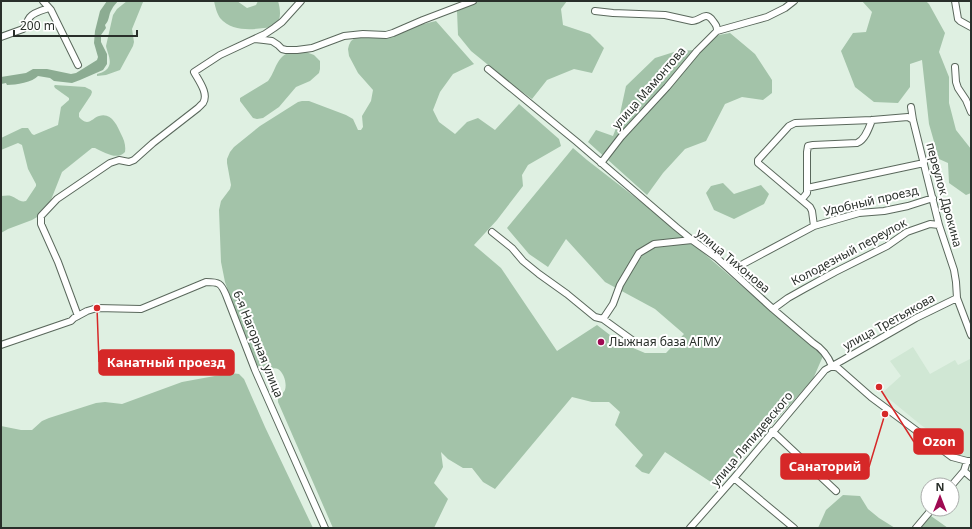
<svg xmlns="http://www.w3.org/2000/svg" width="972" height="529" viewBox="0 0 972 529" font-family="'Noto Sans',sans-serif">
	<rect width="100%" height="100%" fill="#dff0e2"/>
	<!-- built -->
	<path fill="#d0e7d4" d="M913 347 930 374 955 360 958 365 970 359 971 457H964L956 452 941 439 921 425 882 393 901 376 890 361Z"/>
	<!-- forest -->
	<path fill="#a3c3a9" d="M127 1 143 2 132 29 134 42 133 46 120 70 106 75 97 76V74C100 73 104 72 106 70 114 63 107 53 106 46L113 15 117 9Z
		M214 1H237L247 8 256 5 258 1H278C280 8 282 19 276 24 272 27 268 28 264 28 250 30 231 31 220 18 217 14 215 6 214 1Z
		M479 1H567L561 9 563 25 590 34 604 48 592 73 574 69 547 80 532 99 514 86 471 51 458 35 457 11 464 7Z
		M862 1H926L929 4 945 33 939 52 949 77V103L956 130 971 149V193L966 195 949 183 948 163 939 159 929 124 922 60 910 64V87L898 103 874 102 855 87 841 51 853 33 866 32 872 12Z
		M436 21 474 64 453 74 440 92 433 110 439 122 455 134 467 122 478 118 495 130 519 104 559 139 561 146 528 165 522 175 523 186 497 220 474 245 501 268 557 351 597 325 619 342 645 353H666L684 334 655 309 605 282 566 239 548 267 529 254 507 228 573 148 587 160 671 225 823 356 813 379 717 486 665 452 649 474 642 472 635 466 643 455 615 425 620 412 609 402H592L572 397 495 489 483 482 472 468H463L448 459 441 452 443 467 434 483 448 499 434 528H333L278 402V397C281 395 284 392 285 390 287 383 284 373 278 369 274 367 267 370 262 369L257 365 240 325 225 282 221 262 219 210 221 201 230 189 231 185 227 163V159L230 152 234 147 260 126 298 102 302 101H309L346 115 353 119 358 130H361L363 127 362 116 371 101 373 90 358 73 349 56 348 49 349 45 351 41 358 36 385 33Z
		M730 33 755 54 772 80V93L763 100 742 97 725 104 706 141 685 149 663 173 647 195 588 142 596 130 613 136 618 123 626 86 655 58 674 52 693 50 719 35Z
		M291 52H306L314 55 320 61V69L319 73 310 81 296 87 279 107 263 118 257 119 253 118 240 101V98L268 81C276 71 276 56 291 52Z
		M55 85 85 87 91 90 92 92 91 95 79 113V117C81 119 84 122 87 122 91 122 95 117 99 116 111 112 117 125 121 134 124 140 126 145 125 152 117 161 104 152 95 148H92L62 172 51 200 39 216 32 220 8 229 1 233V196C4 196 8 195 11 196 17 198 20 203 26 201L36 186V184L28 169 22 145 18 143 1 150V138L22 128H28L32 134 34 135 58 125 61 107 69 100V98L55 88 54 86Z
		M723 183 734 194 761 185 769 194 764 204 734 219 714 210 706 193 711 186Z
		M231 373 239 374 244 379 265 427 313 528H1V426L21 430H32L42 421 49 418 96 403 105 402 122 404 182 382Z
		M843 495 860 496 868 509 879 518 895 528H818L826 510Z
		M931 516 948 528H920Z"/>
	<!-- water -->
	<path fill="#8cac92" d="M107 1H118C116 4 113 6 112 9 108 15 110 20 105 25L106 28 101 35V42L107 54V64L103 70 80 80 72 83 54 81 50 78 38 76C33 82 16 85 7 85L6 83 1 84V77L26 73 33 69H47L71 74 76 73 97 60 98 57 94 43 95 31 100 11Z"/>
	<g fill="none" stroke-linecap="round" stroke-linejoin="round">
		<defs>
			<path id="minor" d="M43 1 51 10 78 65
				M955 1 958 19 960 21 971 27
				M595 11 613 13 665 15 692 21C701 21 705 10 713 21 716 25 717 26 717 31
				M1 37 23 29C26 25 27 21 30 17 34 12 43 10 49 8
				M255 39 264 40 272 41 278 45 282 49 286 50H297L312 48 344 36 363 34 386 35 393 33 423 20 473 1
				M955 67 956 82 958 88 966 100 971 112
				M488 69 577 142 676 227 692 240 717 258 773 309 813 343C823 349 828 356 832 366L838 368 871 397 952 457 967 461H971
				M911 107 913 120 939 225 954 270 956 282 957 298 971 335
				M601 163 621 137 667 87 697 51 717 31 749 22 767 17 785 8 794 1
				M807 188V152L808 146 813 145 857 143C865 140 869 128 872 120
				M802 199 807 193V188L924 163
				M814 226 812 211 810 207 758 163V160L789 126 795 123 872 120 908 117 913 120
				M492 232 512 248 523 261 539 274 567 294 595 317 603 319 614 327 632 340
				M733 272 737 267 743 264 814 226 859 213 884 211 908 206 933 198
				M773 309 788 298 804 289 835 272 887 246 907 232 930 224 939 225
				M78 316 58 262 41 224V216L57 199 110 163 119 160 129 162 134 160 153 143 198 108C198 108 202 104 203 103 209 94 199 81 194 72L220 55 265 34 274 28 282 22 301 1
				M603 319 613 304 620 285 639 253 654 244 692 240
				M1 345 71 321 74 318 87 311 97 308 141 309 206 282C219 282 221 283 226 295L255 370 325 528
				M772 431 836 491
				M964 471 971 477
				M734 478 794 528
				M952 485 964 471 967 461
				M690 528 734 478 825 370 843 360 916 318 957 298
				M916 528 932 509"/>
		</defs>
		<!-- minor casing -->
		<use href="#minor" stroke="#5a685c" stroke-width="8"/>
		<!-- minor -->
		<use href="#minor" stroke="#fff" stroke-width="6"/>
	</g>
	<!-- markers -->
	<circle fill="#9f0a52" stroke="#fff" stroke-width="1.5" cx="601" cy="342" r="4"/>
	<g text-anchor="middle" stroke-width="4" stroke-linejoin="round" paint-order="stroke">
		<!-- street labels -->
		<g font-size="12" fill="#292f2a" stroke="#fff">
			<text transform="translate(649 88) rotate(-49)" y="4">улица Мамонтова</text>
			<text transform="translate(944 195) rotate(75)" y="4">переулок Дрокина</text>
			<text transform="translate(871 201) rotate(-13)" y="4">Удобный проезд</text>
			<text transform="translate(849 252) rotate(-28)" y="4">Колодезный переулок</text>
			<text transform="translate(733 261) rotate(40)" y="4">улица Тихонова</text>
			<text transform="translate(889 322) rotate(-29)" y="4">улица Третьякова</text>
			<text transform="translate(258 344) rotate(68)" y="4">6-я Нагорная улица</text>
			<text transform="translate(752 439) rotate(-50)" y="4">улица Ляпидевского</text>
		</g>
		<!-- poi labels -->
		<g font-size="12" fill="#292f2a" stroke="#fff" text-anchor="start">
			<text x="609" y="346">Лыжная база АГМУ</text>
		</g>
	</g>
	<!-- callouts -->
	<path fill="none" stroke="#d62828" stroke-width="1.5" d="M97 308L99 362M879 387L914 442M885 414L869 467"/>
	<g fill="#d62828" stroke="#fff" stroke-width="1.5">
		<circle cx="97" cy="308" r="4"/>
		<circle cx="879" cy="387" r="4"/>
		<circle cx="885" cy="414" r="4"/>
	</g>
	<g fill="#d62828" stroke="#d62828" stroke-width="1.5">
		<rect x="99" y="350" width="135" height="25" rx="4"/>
		<rect x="914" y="429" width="49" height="25" rx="4"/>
		<rect x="781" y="454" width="88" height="25" rx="4"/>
	</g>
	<g font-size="13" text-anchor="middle" font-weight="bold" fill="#fff">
		<text x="166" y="367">Канатный проезд</text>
		<text x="939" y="446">Ozon</text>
		<text x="825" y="471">Санаторий</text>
	</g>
	<!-- border -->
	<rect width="972" height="529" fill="none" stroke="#292f2a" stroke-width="4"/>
	<!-- north arrow -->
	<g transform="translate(940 497)"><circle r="19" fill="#ffffff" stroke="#a9acaa"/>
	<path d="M0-3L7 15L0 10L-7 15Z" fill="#9f0a52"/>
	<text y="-6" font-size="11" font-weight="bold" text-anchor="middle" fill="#292f2a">N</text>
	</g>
	<!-- scale -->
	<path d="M14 30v6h123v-6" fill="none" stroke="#292f2a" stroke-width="2"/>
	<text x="20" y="30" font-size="12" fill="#292f2a" stroke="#ffffff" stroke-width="3" paint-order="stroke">200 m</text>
</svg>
